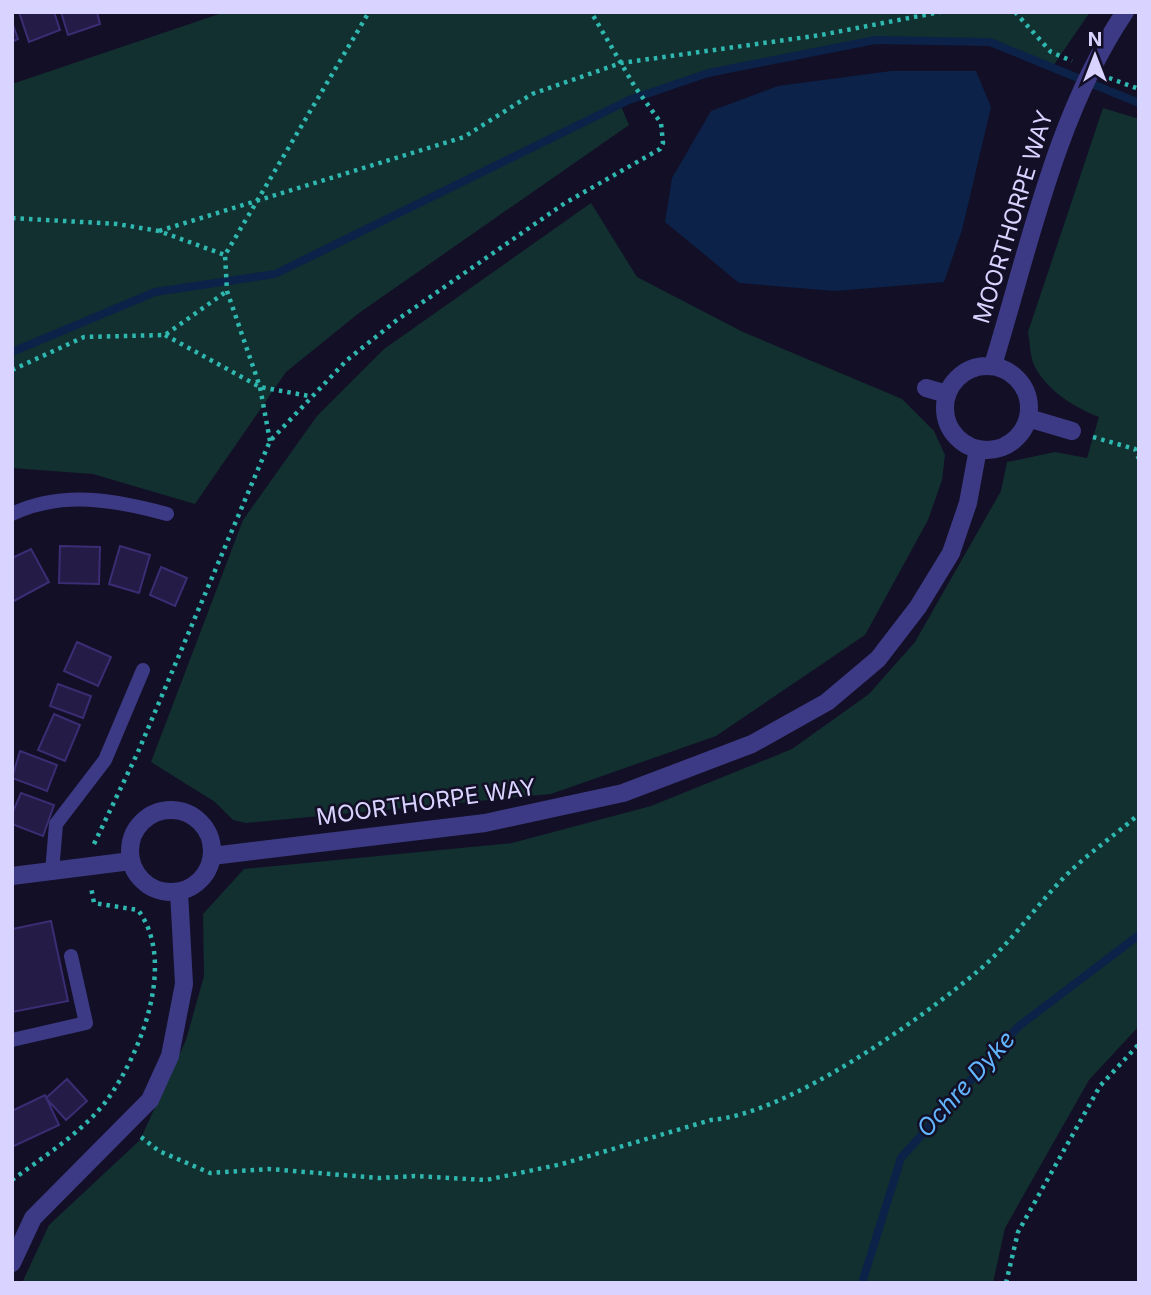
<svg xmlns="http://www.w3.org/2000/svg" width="1151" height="1295" viewBox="0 0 1151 1295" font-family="Inter,sans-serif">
	<rect width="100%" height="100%" fill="#130f26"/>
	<!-- green -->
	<path fill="#12302f" d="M225 12H1090L1053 66C1033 59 1009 45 988 42 868 27 733 64 620 104L629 125 359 313 286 372 195 504 93 474 12 468V84Z
		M1103 108 1139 119V1026L1089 1080 1005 1228 993 1283H22L49 1225 140 1140 186 1040 204 976 203 914 244 869 512 843 651 806 792 749 869 694 915 642 1001 491 1007 462 1055 452 1087 458 1099 417C1075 408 1046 390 1034 365 1030 356 1030 342 1028 332Z
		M591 203 637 277 743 332 902 399 934 431 945 455 942 480 928 520 865 635 716 736 551 794 246 823 233 820 215 802 151 762 243 520 317 416 384 349Z"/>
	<!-- water -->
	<path fill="#0c2248" d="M891 71H976L991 107 962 230 944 282 835 291 739 283 665 222 672 178 711 111 778 86Z"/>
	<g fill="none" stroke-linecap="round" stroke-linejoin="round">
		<!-- stream -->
		<path stroke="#0c2248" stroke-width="8" d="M12 352 155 292 275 274 629 100 708 73 875 40 990 42 1139 103
			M862 1283 901 1158 1019 1026 1139 935"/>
	</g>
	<!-- building -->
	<path fill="#241b47" stroke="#3b2d73" stroke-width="2" d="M19 12H54L60 30 29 42Z
		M61 12H97L100 24 68 35Z
		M12 22 18 39 12 42Z
		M60 546 100 547 99 584 59 583Z
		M120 546 150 555 139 593 109 584Z
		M31 549 49 582 12 602V558Z
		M161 567 187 578 175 606 150 595Z
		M77 642 111 657 98 686 64 671Z
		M58 684 91 696 83 718 50 706Z
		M54 714 80 725 65 761 38 750Z
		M20 751 57 765 47 791 12 778Z
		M21 793 54 805 43 836 12 824V814Z
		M51 921 68 1001 12 1012V929Z
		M67 1079 87 1101 66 1120 46 1098Z
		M45 1095 59 1125 12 1147V1111Z"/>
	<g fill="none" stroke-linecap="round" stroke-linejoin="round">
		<!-- path -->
		<path stroke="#2fb8b0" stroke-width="4.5" stroke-dasharray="3.5 5" stroke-linecap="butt" d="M1015 12 1051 52 1072 61
			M1109 78 1139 89
			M12 218 117 224 159 231 225 255
			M159 231 464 137 532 94 621 63 821 35 940 12
			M165 335 260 387 309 396
			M12 370 84 337 165 335 227 291
			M1093 437 1135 449 1139 459
			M270 441 260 387 227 291 225 255 369 12
			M94 844 138 752 270 441 347 360 397 320 565 203 660 149 663 143 661 123 635 87 591 12
			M141 1137 159 1151 210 1173 269 1169 379 1178 415 1176 486 1180 562 1164 711 1120C788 1114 918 1021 978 971 1015 940 1041 897 1077 865 1097 847 1119 832 1139 814
			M12 1180C42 1158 85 1130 107 1100 141 1053 177 962 138 910L94 903 91 887
			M1006 1283 1018 1232 1100 1086 1139 1044"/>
		<!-- lane -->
		<path stroke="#3d3a85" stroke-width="14" d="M12 514C62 490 116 500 167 514
			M52 872 56 824 105 760 143 670
			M12 1040 86 1023 71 956"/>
		<!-- street -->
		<path stroke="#3d3a85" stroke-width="18" d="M993 365C1029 248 1056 114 1125 12
			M945 408a42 42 0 1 1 84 0a42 42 0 1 1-84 0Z
			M926 388 947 394
			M1028 418 1072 431
			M130 851a41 41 0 1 1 82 0a41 41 0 1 1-82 0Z
			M212 856 485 823 623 793 752 744 827 702 878 659 918 607 951 553 968 503 978 449
			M12 876 131 861
			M12 1263 33 1218 150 1100 170 1056 184 984 179 892"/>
	</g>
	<g text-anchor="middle" stroke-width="5" stroke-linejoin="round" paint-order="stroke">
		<!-- street labels -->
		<g font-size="23" fill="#d9d4ff" stroke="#130f26">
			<text transform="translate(1013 217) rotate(-73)" y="8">MOORTHORPE WAY</text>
			<text transform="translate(426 802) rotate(-8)" y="8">MOORTHORPE WAY</text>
		</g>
		<!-- water labels -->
		<g font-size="24" font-style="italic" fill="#62b6ff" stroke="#130f26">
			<text transform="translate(966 1084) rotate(-48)" y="8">Ochre Dyke</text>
		</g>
	</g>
	<!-- border -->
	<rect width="1151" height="1295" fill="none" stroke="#d9d4ff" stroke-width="28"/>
	<!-- north arrow -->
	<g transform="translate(1095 56)" stroke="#130f26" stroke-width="5" paint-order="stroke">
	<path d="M0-5L12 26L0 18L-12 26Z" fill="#d9d4ff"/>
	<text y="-10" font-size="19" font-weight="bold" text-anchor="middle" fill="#d9d4ff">N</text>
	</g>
</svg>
